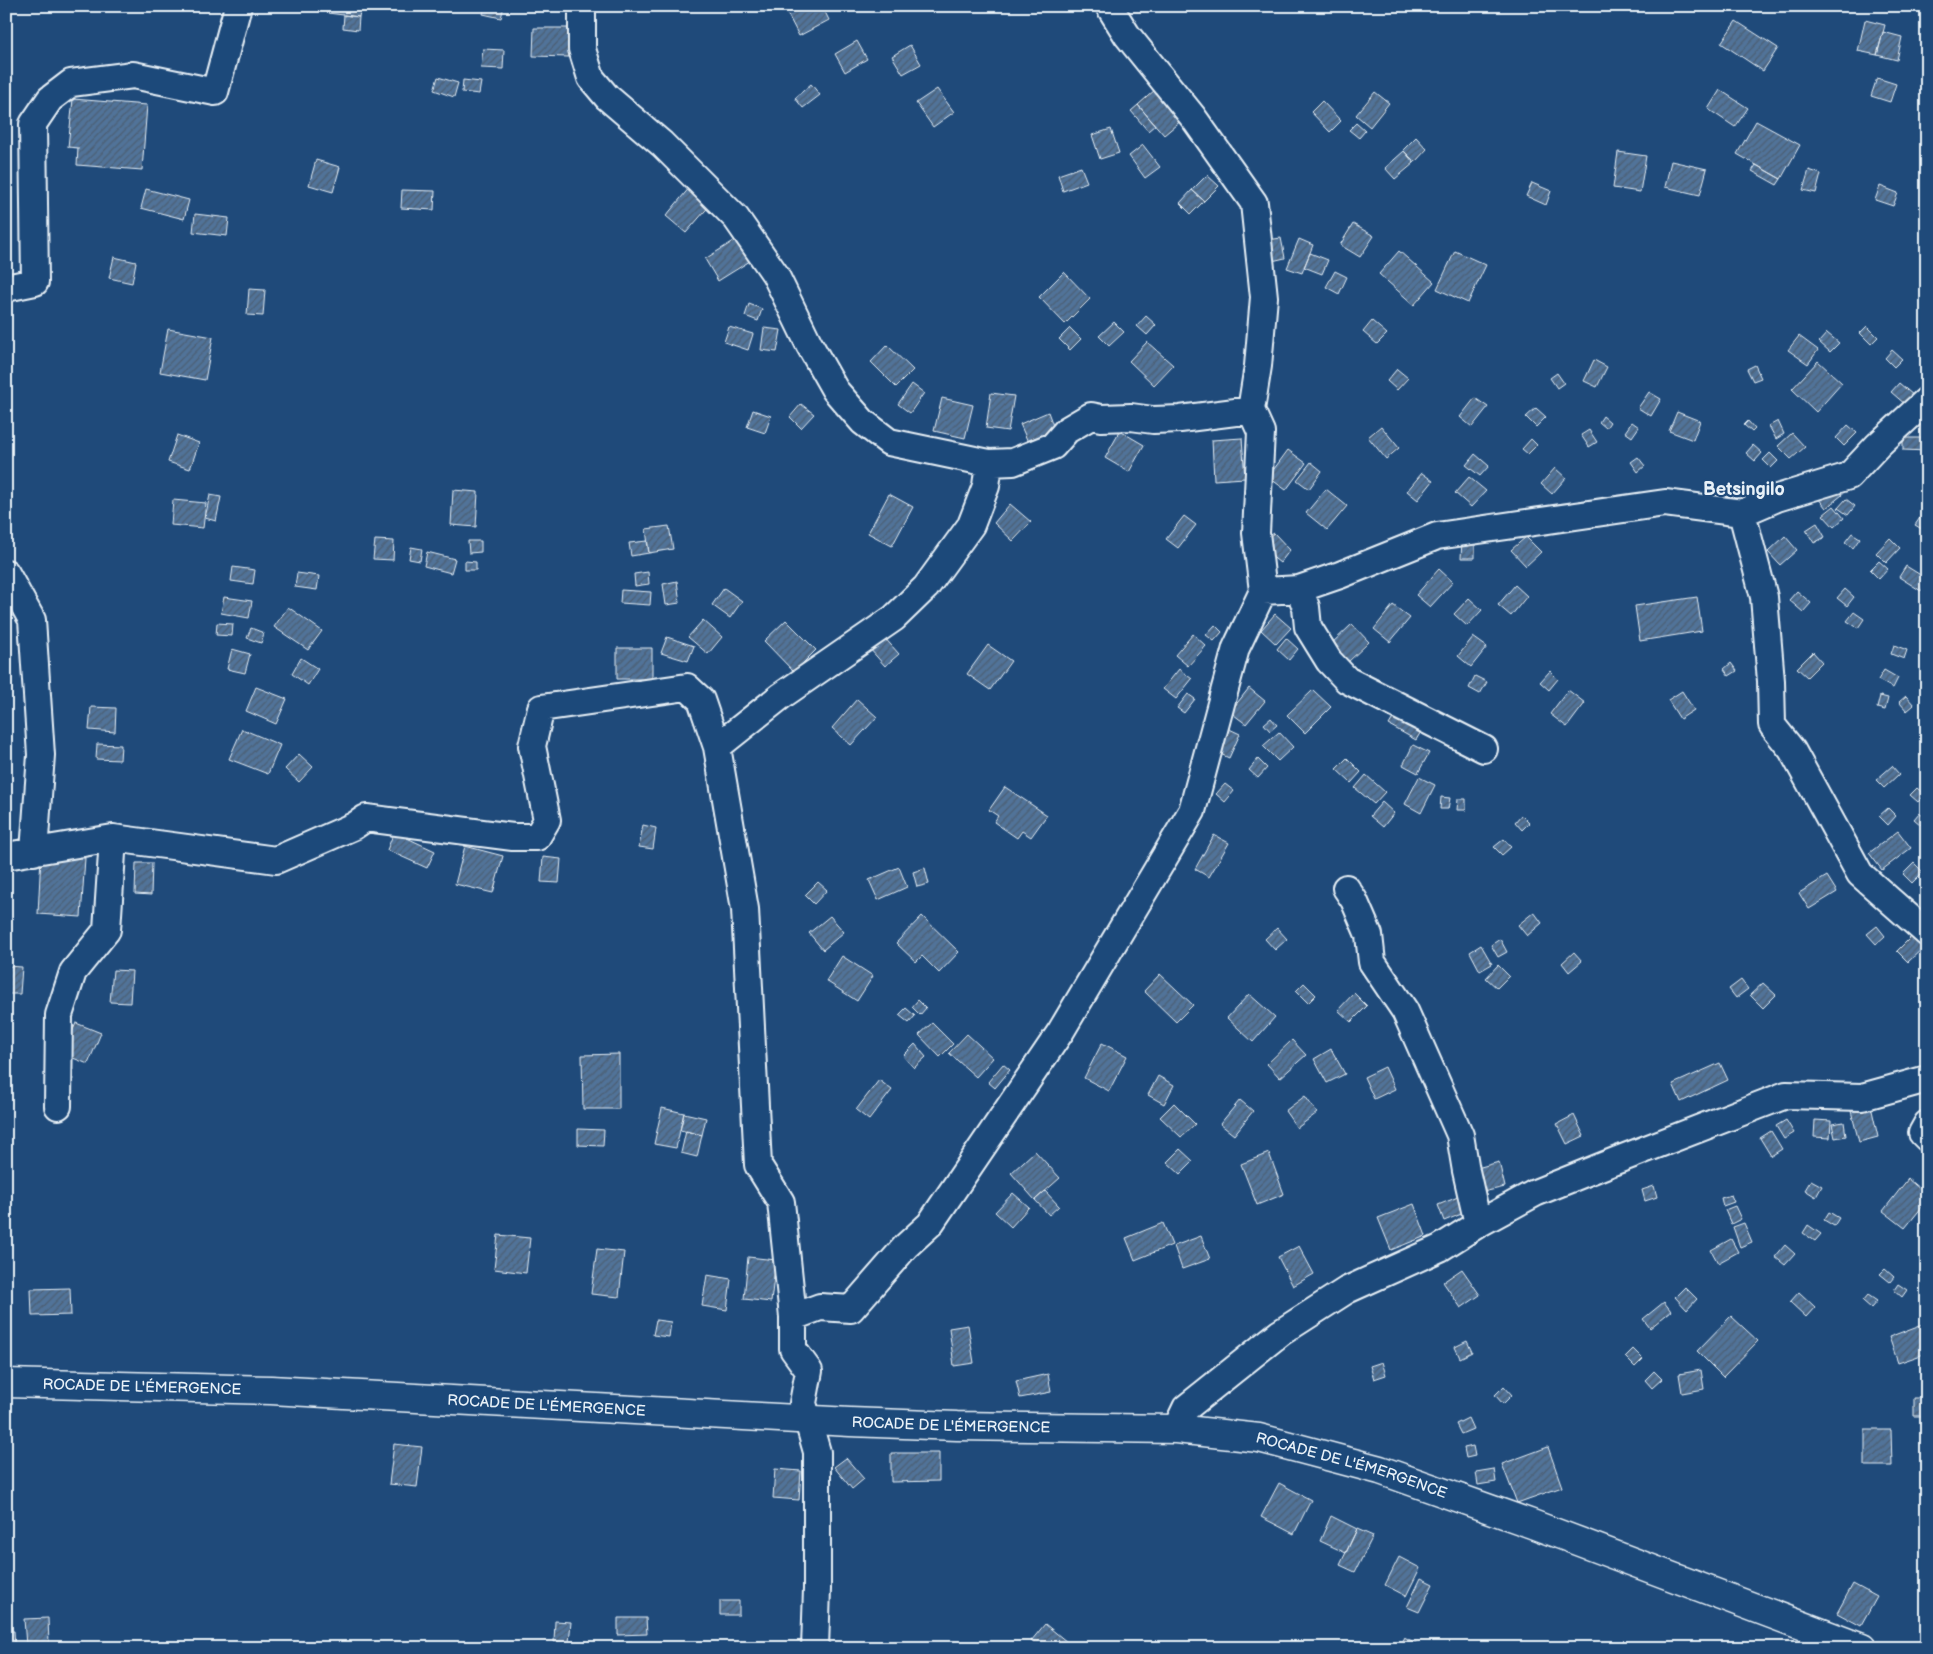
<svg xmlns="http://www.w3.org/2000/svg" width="1933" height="1654" viewBox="0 0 1933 1654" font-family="'Balsamiq Sans',sans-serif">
	<defs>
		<pattern id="building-hatch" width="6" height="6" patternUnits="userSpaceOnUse" patternTransform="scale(1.25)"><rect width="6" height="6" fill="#517399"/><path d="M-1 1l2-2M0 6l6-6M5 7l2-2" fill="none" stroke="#4c5e72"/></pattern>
	</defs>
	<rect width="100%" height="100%" fill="#1f4a7a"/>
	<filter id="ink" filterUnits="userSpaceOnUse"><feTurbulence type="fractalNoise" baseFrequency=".02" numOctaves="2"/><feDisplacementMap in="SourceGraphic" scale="10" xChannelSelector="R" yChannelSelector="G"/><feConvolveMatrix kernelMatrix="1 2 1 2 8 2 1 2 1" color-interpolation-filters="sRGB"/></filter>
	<g filter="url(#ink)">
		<!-- building -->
		<path fill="url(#building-hatch)" stroke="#e8f1f8" d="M329 6H361L359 17 328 13Z
			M485 6H504L501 18 483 14Z
			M794 6H822L829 20 799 36 786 11Z
			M344 15 359 17 358 30 343 28Z
			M1865 20 1885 25 1877 55 1858 51Z
			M1736 21 1778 48 1763 71 1721 43Z
			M534 28H570L569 57 533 56Z
			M1883 32 1902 37 1897 60 1877 55Z
			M857 41 867 59 845 72 835 54Z
			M910 45 921 64 903 74 892 56Z
			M483 49 504 50 503 69 481 68Z
			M438 77 458 83 454 97 434 90Z
			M1877 78 1896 84 1890 102 1871 96Z
			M463 80 481 82 479 94 462 92Z
			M811 84 820 95 803 108 795 98Z
			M937 89 954 112 933 127 916 103Z
			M1156 89 1182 120 1164 135 1138 105Z
			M1720 90 1748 108 1735 127 1708 109Z
			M1375 92 1389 103 1370 127 1356 115Z
			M73 99 147 105 142 170 77 165 78 148 68 147Z
			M1322 101 1341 121 1330 132 1311 112Z
			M1138 105 1155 125 1148 131 1131 111Z
			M1756 121 1800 145 1781 179 1737 154Z
			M1356 123 1365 131 1359 138 1349 130Z
			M1111 129 1119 153 1100 159 1092 135Z
			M1416 137 1427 149 1415 162 1403 150Z
			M1143 145 1160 167 1145 178 1129 156Z
			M1404 151 1414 163 1395 179 1385 168Z
			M1618 152 1646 156 1640 192 1613 188Z
			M316 160 340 167 333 192 309 185Z
			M1671 161 1707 169 1700 195 1665 187Z
			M1756 165 1781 179 1777 185 1752 171Z
			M1081 167 1087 182 1063 191 1058 175Z
			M1809 170 1821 174 1816 193 1803 190Z
			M1207 175 1219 186 1204 201 1192 190Z
			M1532 183 1551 191 1546 205 1526 196Z
			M1880 186 1898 193 1893 206 1875 200Z
			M690 187 711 204 686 233 666 216Z
			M146 189 189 200 184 219 141 208Z
			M402 190 435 191 434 210 401 208Z
			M1192 190 1204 201 1191 214 1180 203Z
			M195 214 229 218 227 236 193 232Z
			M1353 224 1374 236 1360 257 1340 245Z
			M1281 238 1285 258 1272 261 1268 240Z
			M737 239 750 261 718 281 705 259Z
			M1299 239 1313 245 1302 273 1287 268Z
			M1399 251 1434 282 1414 305 1379 274Z
			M1455 251 1486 265 1468 303 1437 289Z
			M1310 253 1328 260 1322 274 1304 267Z
			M114 257 136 262 132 283 109 278Z
			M1335 271 1347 277 1339 294 1326 287Z
			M1064 272 1090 299 1065 324 1039 297Z
			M249 289 265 290 263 316 247 315Z
			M749 304 762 309 758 321 745 316Z
			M1146 316 1156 325 1147 335 1137 326Z
			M1372 321 1387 334 1377 344 1363 332Z
			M1114 322 1124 332 1109 346 1099 336Z
			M1867 326 1878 337 1871 344 1860 333Z
			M729 327 753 334 748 350 724 342Z
			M764 328 781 330 777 352 761 350Z
			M1070 328 1081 339 1070 350 1059 339Z
			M168 329 213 337 205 380 160 372Z
			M1827 333 1839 343 1830 352 1819 342Z
			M1799 336 1818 350 1808 364 1788 350Z
			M1147 342 1173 365 1154 385 1129 361Z
			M887 345 913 370 896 387 871 362Z
			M1892 350 1902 359 1894 367 1885 358Z
			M1594 360 1607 367 1597 387 1584 381Z
			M1818 361 1842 383 1816 412 1792 389Z
			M1755 365 1761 378 1753 381 1747 369Z
			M1397 369 1408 378 1397 390 1387 381Z
			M1557 373 1564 383 1557 388 1550 378Z
			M1899 383 1914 396 1906 405 1891 392Z
			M912 384 924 393 910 413 898 404Z
			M1649 392 1661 399 1651 416 1638 408Z
			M991 393 1014 396 1008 431 986 428Z
			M942 398 973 405 965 438 934 431Z
			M1475 398 1488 407 1472 427 1460 417Z
			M801 404 814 414 801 428 790 417Z
			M1536 408 1546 417 1536 427 1526 417Z
			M753 410 771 416 765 433 747 427Z
			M1048 412 1055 431 1028 442 1020 424Z
			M1677 412 1700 421 1693 440 1669 431Z
			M1603 416 1610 422 1606 428 1599 422Z
			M1748 421 1755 429 1752 432 1744 425Z
			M1778 421 1784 434 1776 439 1769 426Z
			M1632 422 1639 427 1632 437 1625 432Z
			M1848 425 1857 433 1844 446 1836 438Z
			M1381 426 1399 448 1386 459 1368 437Z
			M1589 430 1597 442 1589 447 1581 435Z
			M1120 431 1144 445 1129 472 1105 458Z
			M1792 433 1805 447 1791 459 1778 446Z
			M177 435 199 443 190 469 168 462Z
			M1242 438 1245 478 1214 480 1212 440Z
			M1903 438H1927V451L1903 450Z
			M1531 439 1537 445 1528 454 1522 449Z
			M1753 445 1762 453 1755 461 1746 453Z
			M1288 450 1306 463 1286 490 1268 477Z
			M1770 453 1778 461 1771 468 1763 460Z
			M1475 454 1489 466 1480 476 1466 465Z
			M1638 457 1645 466 1638 472 1631 462Z
			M1311 462 1322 471 1309 489 1297 480Z
			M1555 468 1566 478 1552 494 1541 484Z
			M1422 473 1433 481 1418 500 1407 491Z
			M1469 477 1486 491 1471 507 1455 493Z
			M1834 485 1842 495 1826 508 1818 498Z
			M1326 489 1347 506 1327 530 1306 513Z
			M453 490 478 492 476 527 451 525Z
			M889 494 913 507 892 546 868 533Z
			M210 495 221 497 216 521 205 518Z
			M1846 499 1855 506 1848 515 1838 508Z
			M173 500 206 503 203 528 171 525Z
			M1010 504 1031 522 1013 541 994 523Z
			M1834 506 1844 518 1834 527 1823 515Z
			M1924 512 1927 514V532L1915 525Z
			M1184 516 1196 525 1178 548 1166 539Z
			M1817 523 1825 537 1814 543 1806 530Z
			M669 526 673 549 649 553 646 529Z
			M1274 533 1290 550 1280 563 1265 551 1267 538Z
			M1852 533 1860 538 1853 548 1845 542Z
			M1785 536 1797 550 1780 565 1768 552Z
			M1526 537 1541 552 1526 566 1511 550Z
			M1890 538 1900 548 1886 563 1876 553Z
			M375 540 394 541 393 560 373 559Z
			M468 541H481V552L469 553Z
			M647 541 649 553 631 556 629 543Z
			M1462 541H1475V558H1461Z
			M411 547 422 549 420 561 409 559Z
			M427 552 455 559 451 573 424 566Z
			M465 561 476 562V570H465Z
			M1879 561 1888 569 1879 579 1870 570Z
			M1906 566 1927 579V582L1921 591 1899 577Z
			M233 567 255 570 253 584 231 581Z
			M1439 569 1453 582 1430 607 1416 595Z
			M648 572 649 584 635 586 634 574Z
			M297 573 319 576 317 590 295 587Z
			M677 581 680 603 666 605 663 584Z
			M1515 585 1527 596 1511 616 1498 605Z
			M724 588 742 601 730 618 712 605Z
			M1845 589 1854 597 1847 606 1837 598Z
			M621 590 651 592 650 605 620 603Z
			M1797 591 1811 603 1803 612 1789 600Z
			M224 597 252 601 249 618 221 613Z
			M1697 597 1702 631 1640 641 1635 606Z
			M1469 598 1482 610 1467 626 1454 614Z
			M1393 605 1410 618 1390 642 1374 629Z
			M288 607 322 631 308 650 274 627Z
			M1854 612 1864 619 1858 628 1847 621Z
			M1275 614 1291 628 1276 644 1261 630Z
			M703 620 722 637 708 654 688 637Z
			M786 620 816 650 794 672 764 641Z
			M217 623 233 624 232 636 216 635Z
			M1352 624 1369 642 1347 663 1330 645Z
			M1215 625 1222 632 1214 641 1206 635Z
			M251 628 264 633 261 643 247 638Z
			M1193 634 1206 646 1188 666 1175 655Z
			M883 636 899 654 885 666 869 648Z
			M667 637 694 646 688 661 661 653Z
			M1473 637 1487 647 1471 667 1458 656Z
			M1286 638 1298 649 1289 660 1277 649Z
			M988 645 1011 661 990 690 967 674Z
			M1894 645 1907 650 1904 659 1891 654Z
			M617 648H652V679H617Z
			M232 649 250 654 245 673 227 669Z
			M1813 652 1822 662 1807 677 1797 668Z
			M301 658 318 669 308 685 292 674Z
			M1731 663 1737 671 1729 676 1724 669Z
			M1179 669 1192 679 1176 699 1163 689Z
			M1884 670 1898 678 1893 688 1878 680Z
			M1550 671 1558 679 1549 690 1540 682Z
			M1475 676 1487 682 1480 694 1469 688Z
			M256 687 287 699 276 724 246 711Z
			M1249 688 1265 701 1246 724 1230 712Z
			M1313 690 1331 707 1305 733 1287 715Z
			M1568 690 1585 703 1567 727 1550 714Z
			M1682 691 1694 710 1680 719 1668 700Z
			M1188 694 1195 699 1184 713 1177 708Z
			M1880 696 1888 698 1885 710 1877 708Z
			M1906 696 1914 705 1907 711 1899 702Z
			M857 699 877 717 851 745 832 728Z
			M91 707 116 708 115 732 89 730Z
			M1398 710 1425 725 1416 740 1389 725Z
			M1271 718 1277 725 1270 731 1264 724Z
			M1225 727 1240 734 1229 758 1214 751Z
			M242 729 280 745 268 774 229 759Z
			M1279 732 1293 747 1278 761 1263 746Z
			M97 744 121 745 120 760 96 759Z
			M1413 745 1429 753 1418 773 1403 765Z
			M299 754 313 767 299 782 285 769Z
			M1347 758 1361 772 1351 783 1336 769Z
			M1258 759 1267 768 1258 778 1249 770Z
			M1892 766 1899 774 1884 788 1876 780Z
			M1366 775 1385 792 1374 804 1355 788Z
			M1419 777 1435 785 1421 813 1405 804Z
			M1225 784 1234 791 1225 802 1216 794Z
			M1005 787 1047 815 1031 837 1022 831 1017 838 994 822 998 816 989 810Z
			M1917 788 1925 795 1918 802 1910 795Z
			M1441 797 1450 798 1448 809H1440Z
			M1458 799H1466V810H1457Z
			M1382 802 1394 813 1383 827 1370 816Z
			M1888 808 1896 816 1888 825 1879 816Z
			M1919 813 1926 818 1921 825 1914 819Z
			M1521 815 1529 823 1522 830 1515 822Z
			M643 825 656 828 653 849 639 847Z
			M1898 831 1911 848 1882 870 1869 853Z
			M394 832 435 851 427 868 387 850Z
			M1214 835 1229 843 1209 877 1195 869Z
			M1504 839 1511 847 1502 855 1494 847Z
			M465 846 503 856 493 893 455 884Z
			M41 856 85 858 81 917 38 914Z
			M543 857 561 859 559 883 541 882Z
			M136 863H152L151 895 135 894Z
			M1914 863 1923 872 1912 883 1903 874Z
			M899 867 907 887 878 900 869 880Z
			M925 868 929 884 917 887 913 872Z
			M1827 876 1837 892 1809 909 1799 893Z
			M818 882 827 890 814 904 805 895Z
			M1534 912 1542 923 1527 936 1518 925Z
			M830 916 844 932 823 950 809 933Z
			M922 916 959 952 939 973 922 956 916 962 896 943Z
			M1877 926 1885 936 1876 944 1867 934Z
			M1277 928 1287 939 1275 950 1265 939Z
			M1914 934 1925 946 1908 962 1897 951Z
			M1500 939 1507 952 1498 957 1491 945Z
			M1481 945 1492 964 1480 971 1470 952Z
			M1574 952 1582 961 1569 972 1562 963Z
			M842 956 873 976 857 1001 826 981Z
			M1498 965 1509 976 1497 988 1486 978Z
			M6 966 22 967 20 994H6Z
			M113 970 132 971 130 1003 110 1002Z
			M1160 974 1193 1005 1176 1022 1144 991Z
			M1741 980 1748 989 1736 998 1729 989Z
			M1304 983 1316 995 1308 1003 1296 991Z
			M1763 983 1776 995 1763 1008 1750 995Z
			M1354 993 1367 1006 1351 1022 1338 1010Z
			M1249 994 1275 1017 1253 1042 1227 1018Z
			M918 1000 926 1008 920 1015 912 1007Z
			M906 1008 915 1016 909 1023 899 1015Z
			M76 1023 101 1033 88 1064 63 1054Z
			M932 1023 953 1044 940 1057 919 1035Z
			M967 1034 993 1058 976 1077 949 1053Z
			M1292 1040 1306 1055 1280 1078 1267 1064Z
			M1102 1043 1127 1056 1109 1091 1084 1078Z
			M915 1044 926 1057 914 1068 903 1056Z
			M1331 1049 1345 1074 1327 1083 1314 1059Z
			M619 1054V1109H583L582 1055Z
			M1720 1063 1728 1080 1681 1102 1673 1084Z
			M1003 1064 1010 1070 995 1088 988 1082Z
			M1385 1067 1395 1089 1374 1099 1364 1077Z
			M1158 1076 1174 1085 1164 1104 1148 1095Z
			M879 1080 892 1090 869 1120 856 1110Z
			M1305 1096 1317 1113 1297 1128 1285 1111Z
			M1240 1100 1253 1111 1234 1135 1220 1124Z
			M1174 1103 1195 1124 1181 1137 1160 1117Z
			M1871 1106 1878 1137 1859 1142 1851 1111Z
			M662 1108 684 1113 676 1148 654 1144Z
			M684 1113 706 1118 702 1135 680 1130Z
			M1574 1115 1584 1136 1567 1144 1557 1124Z
			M1786 1120 1794 1133 1784 1139 1776 1126Z
			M1815 1120 1831 1121 1830 1138 1814 1137Z
			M1844 1122 1846 1136 1835 1138 1832 1124Z
			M578 1129 604 1130 603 1146 578 1145Z
			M686 1131 702 1135 697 1157 681 1153Z
			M1771 1131 1782 1149 1771 1156 1760 1138Z
			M1180 1149 1193 1161 1180 1174 1167 1162Z
			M1035 1151 1060 1178 1035 1200 1011 1173Z
			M1269 1153 1284 1194 1257 1205 1241 1164Z
			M1499 1162 1505 1187 1483 1192 1477 1168Z
			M1908 1179 1927 1195V1201L1905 1228 1883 1211Z
			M1811 1180 1822 1186 1816 1197 1805 1190Z
			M1654 1186 1657 1197 1645 1201 1642 1190Z
			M1045 1191 1059 1206 1049 1215 1035 1200Z
			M1013 1193 1029 1207 1011 1227 995 1212Z
			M1731 1195 1734 1202 1723 1206 1721 1198Z
			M1458 1197 1464 1213 1444 1221 1438 1205Z
			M1414 1204 1426 1236 1391 1250 1378 1218Z
			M1735 1206 1741 1219 1731 1224 1725 1210Z
			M1829 1212 1839 1218 1834 1226 1824 1220Z
			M1163 1223 1172 1245 1135 1260 1126 1238Z
			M1744 1223 1752 1242 1740 1247 1733 1227Z
			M1808 1225 1821 1234 1815 1241 1803 1233Z
			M498 1235 530 1238 526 1273 494 1269Z
			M1201 1236 1210 1259 1182 1269 1174 1246Z
			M1731 1239 1738 1252 1718 1263 1711 1250Z
			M1785 1245 1795 1254 1785 1265 1775 1257Z
			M1299 1246 1314 1274 1293 1286 1278 1257Z
			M597 1249 624 1252 619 1297 591 1294Z
			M748 1257 776 1260 771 1302 744 1299Z
			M1462 1269 1480 1295 1461 1308 1443 1282Z
			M1885 1269 1894 1277 1890 1282 1880 1274Z
			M707 1275 731 1279 727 1310 702 1306Z
			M1898 1284 1907 1290 1902 1297 1894 1290Z
			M1685 1287 1697 1299 1687 1310 1675 1297Z
			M70 1288 71 1315 32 1316 31 1289Z
			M1799 1292 1815 1307 1806 1317 1790 1302Z
			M1868 1295 1877 1301 1871 1308 1863 1301Z
			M1664 1302 1671 1311 1650 1328 1643 1319Z
			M1731 1316 1758 1341 1723 1377 1697 1351Z
			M656 1320 671 1322 669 1337 653 1335Z
			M1923 1324 1927 1334V1353L1898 1363 1889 1337Z
			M968 1325 974 1363 954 1366 949 1328Z
			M1467 1341 1472 1352 1460 1358 1455 1347Z
			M1633 1349 1643 1359 1635 1367 1625 1357Z
			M1382 1362 1386 1375 1374 1379 1370 1366Z
			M1701 1370 1704 1389 1682 1393 1679 1374Z
			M1654 1371 1662 1379 1652 1388 1645 1380Z
			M1048 1374 1051 1392 1020 1398 1016 1381Z
			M1504 1386 1512 1395 1503 1404 1495 1395Z
			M1914 1398H1927V1416H1914Z
			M1468 1418 1473 1429 1461 1434 1456 1424Z
			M1865 1430H1891L1892 1466H1865Z
			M394 1444 422 1447 417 1487 389 1484Z
			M1473 1446 1475 1456 1466 1458 1464 1448Z
			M1548 1447 1562 1487 1517 1503 1502 1464Z
			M891 1453H939V1481L891 1482Z
			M846 1458 864 1479 852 1489 834 1467Z
			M775 1469 801 1471 799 1500 773 1498Z
			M1494 1469 1496 1482 1478 1485 1476 1472Z
			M1927 1471V1493L1922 1472Z
			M1279 1483 1311 1500 1294 1534 1261 1517Z
			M1331 1516 1357 1529 1346 1553 1320 1541Z
			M1357 1529 1373 1536 1355 1572 1340 1565Z
			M1399 1557 1420 1568 1406 1596 1385 1585Z
			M1421 1578 1433 1584 1419 1612 1407 1607Z
			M1853 1584 1877 1597 1861 1626 1837 1613Z
			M720 1601H739V1615H720Z
			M48 1618 49 1644 26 1646 24 1619Z
			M618 1618H646L647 1634 618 1635Z
			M555 1621 571 1622 569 1643 554 1642Z
			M1045 1624 1067 1642 1062 1648H1039L1031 1641Z
			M6 1631H14L15 1648H6Z
			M1404 1637 1426 1648H1398Z
			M343 1644 358 1645V1648H343Z"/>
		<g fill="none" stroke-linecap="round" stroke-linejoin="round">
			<defs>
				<path id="street" d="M582 6V49L591 78 607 97 662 144 736 218 775 274 809 344 835 390 863 422 889 442 989 463 1013 462 1053 446 1067 430 1091 416 1101 418 1131 417 1153 420 1180 419 1251 410
					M1109 6 1127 35 1193 117 1254 203 1264 297 1258 366 1251 410 1261 432 1256 533 1263 591
					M6 288 35 282 33 124 50 99 71 83 133 75 215 92 238 6
					M1742 513 1764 597 1771 681 1772 725 1792 750 1860 874 1927 933
					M6 573 32 620 41 755 34 852
					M1299 589 1306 607 1308 627 1329 661 1347 680 1484 749
					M717 747 781 696 894 618 926 587 971 525 986 486 989 463
					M6 856 113 838 276 860 354 826 366 818 513 837H537L547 820 532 746 541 708 687 687 701 700 717 747 745 909 758 1165 781 1202 793 1317V1349L809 1371 803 1403 817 1452V1589L815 1648
					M1346 888 1354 900 1369 935 1372 962 1405 1011 1460 1135 1466 1171 1478 1224
					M58 1106 59 1015 73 972 107 930 113 838
					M1927 1124 1922 1133 1927 1138
					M793 1317 820 1307 851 1309 906 1246 930 1224 1061 1031 1192 811 1236 648 1263 591 1299 589 1340 575 1437 536 1665 503 1742 513 1777 498 1849 476 1878 445 1927 400
					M1176 1429 1186 1408 1280 1333 1347 1290 1440 1248 1478 1224 1535 1193 1615 1161 1786 1095 1862 1097 1927 1079"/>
				<g id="secondary">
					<path id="s1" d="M6 1383 271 1390 850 1422 957 1426 1176 1429 1259 1438 1380 1470 1532 1524 1862 1648"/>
				</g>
			</defs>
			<!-- street casing -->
			<use href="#street" stroke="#e8f1f8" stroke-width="30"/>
			<!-- secondary casing -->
			<use href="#secondary" stroke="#e8f1f8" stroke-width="31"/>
			<!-- street -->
			<use href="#street" stroke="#1f4a7a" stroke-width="26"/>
			<!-- secondary -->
			<use href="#secondary" stroke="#1f4a7a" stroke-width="28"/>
		</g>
	</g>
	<g text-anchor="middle" stroke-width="4.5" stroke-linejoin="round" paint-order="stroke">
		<!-- street labels -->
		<g font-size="15" fill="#e8f1f8" stroke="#1f4a7a">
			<text dy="5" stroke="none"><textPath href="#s1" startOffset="136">ROCADE DE L'ÉMERGENCE</textPath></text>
			<text dy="5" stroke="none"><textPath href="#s1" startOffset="541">ROCADE DE L'ÉMERGENCE</textPath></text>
			<text dy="5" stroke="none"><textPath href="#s1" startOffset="946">ROCADE DE L'ÉMERGENCE</textPath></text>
			<text dy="5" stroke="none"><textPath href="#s1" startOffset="1351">ROCADE DE L'ÉMERGENCE</textPath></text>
		</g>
		<!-- quarter labels -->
		<g font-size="18" font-weight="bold" fill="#e8f1f8" stroke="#1f4a7a">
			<text x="1744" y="495">Betsingilo</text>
		</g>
	</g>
	<!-- margin -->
	<rect width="1933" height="1654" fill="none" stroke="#1f4a7a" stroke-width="25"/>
	<rect x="12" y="12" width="1908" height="1629" fill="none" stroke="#e8f1f8" stroke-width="2" filter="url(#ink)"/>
</svg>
